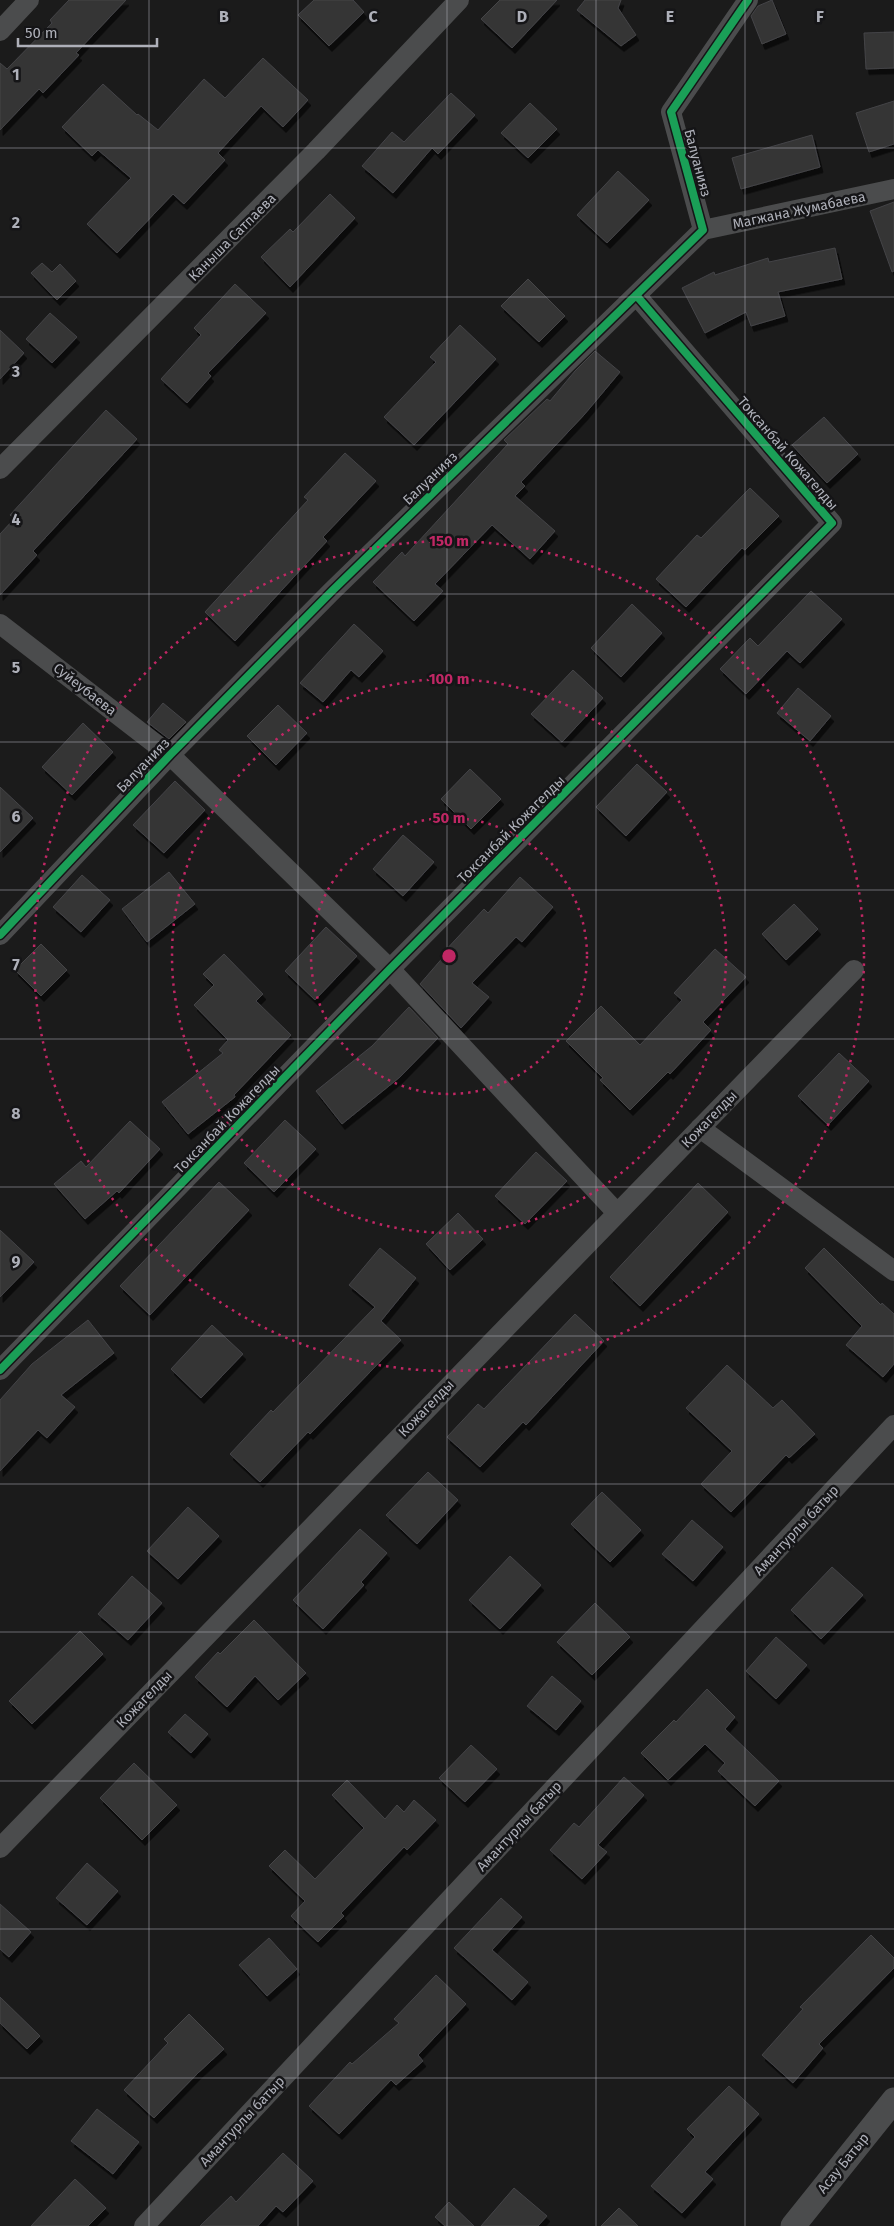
<svg xmlns="http://www.w3.org/2000/svg" width="894" height="2226" viewBox="0 0 894 2226" font-family="'Fira Sans',sans-serif">
	<defs>
		<filter id="shadow"><feDropShadow dx="3" dy="5.5" stdDeviation="0" flood-color="#0009"/></filter>
	</defs>
	<rect width="100%" height="100%" fill="#1b1b1b"/>
	<!-- building -->
	<path fill="#353536" stroke="#444447" filter="url(#shadow)" d="M69 0H126L76 53 79 55 43 93 39 89 0 130V63L7 69 52 23 50 20Z
		M314 0H353L364 12 329 46 298 15Z
		M500 0H557L512 48 481 19Z
		M585 0H621L618 8 636 35 621 46 577 10Z
		M772 0 786 34 762 44 751 16 758 6Z
		M894 32V68L866 69 864 33Z
		M263 58 308 100 283 127 261 106 218 153 225 160 184 204 173 194 117 253 87 224 131 178 98 150 92 156 62 127 103 84 137 115 138 114 158 130 204 79 225 98Z
		M451 93 475 115 438 154 432 148 393 193 362 166 392 132 404 142Z
		M894 101V144L869 152 856 113Z
		M530 103 557 129 528 158 501 133Z
		M812 135 820 167 741 189 732 158Z
		M618 171 649 200 607 243 577 215Z
		M330 194 355 218 290 287 261 257 290 229 293 232Z
		M894 202V271L892 272 870 211Z
		M835 248 842 279 778 292 785 316 751 326 746 312 705 333 682 288 714 272 715 275 768 258 769 262Z
		M42 263 52 272 60 264 76 281 57 300 31 273Z
		M528 279 565 316 539 342 501 306Z
		M235 284 266 313 208 373 211 376 187 403 161 379 201 335 194 328Z
		M50 313 77 337 52 363 26 339Z
		M460 325 496 359 414 445 384 417 436 362 430 357Z
		M0 330 24 353 0 379Z
		M595 351 620 372 584 415 521 482 525 486 515 496 555 531 530 559 492 525 435 584 443 591 414 621 373 582 402 552 405 556 508 444 504 440 547 399 550 401 575 371Z
		M106 410 137 439 33 551 37 555 0 595V534L14 519 10 515Z
		M824 417 858 454 827 483 792 445Z
		M345 453 376 481 323 537 327 541 235 641 205 612 308 500 304 497Z
		M750 488 779 516 745 550 742 548 686 607 656 579 697 535 701 538Z
		M811 591 842 619 800 663 787 651 746 694 720 669 750 638 758 646Z
		M632 604 662 633 621 677 591 648Z
		M354 624 383 651 359 677 351 670 323 702 300 683Z
		M573 670 603 698 562 742 531 714Z
		M798 688 831 716 810 741 777 713Z
		M163 703 186 722 169 739 147 722Z
		M278 705 307 733 276 765 247 736Z
		M83 723 113 752 72 795 42 767Z
		M637 764 667 792 626 836 596 807Z
		M470 769 501 799 471 829 441 799Z
		M175 781 205 810 164 853 133 825Z
		M0 787 33 818 0 852Z
		M403 835 434 862 403 896 373 869Z
		M169 872 195 904 147 942 122 909Z
		M82 875 110 900 81 932 53 907Z
		M520 877 553 907 522 942 516 937 472 983 489 997 461 1028 420 984 445 955 443 953 484 909 488 913Z
		M794 904 818 929 786 960 762 934Z
		M326 927 357 956 315 1000 285 971Z
		M41 944 67 970 41 996 15 970Z
		M715 949 746 977 703 1022 711 1030 670 1074 668 1072 630 1110 600 1080 603 1078 566 1041 601 1006 640 1045 682 1000 674 993Z
		M224 954 263 994 256 1001 291 1035 234 1095 235 1097 188 1134 162 1102 223 1053 219 1050 228 1040 194 1005 214 985 203 974Z
		M409 1007 438 1038 400 1077 342 1124 316 1091 372 1046Z
		M839 1053 869 1081 828 1125 798 1096Z
		M285 1120 316 1149 274 1192 244 1163Z
		M130 1121 160 1149 119 1193 117 1191 85 1219 54 1184 81 1161 86 1167Z
		M536 1152 567 1181 525 1224 495 1196Z
		M219 1182 249 1210 150 1315 120 1286Z
		M698 1183 728 1212 640 1306 610 1277Z
		M458 1213 483 1239 450 1270 426 1244Z
		M0 1230 34 1262 0 1297Z
		M380 1248 416 1278 381 1321 401 1340 310 1434 308 1432 260 1482 230 1454 271 1410 273 1412 375 1307 349 1285Z
		M824 1248 881 1305 882 1303 894 1314V1364L883 1377 846 1345 862 1326 805 1268Z
		M575 1314 604 1341 526 1425 523 1422 480 1467 447 1437 478 1404 484 1409Z
		M88 1320 114 1353 61 1395 75 1407 47 1438 38 1430 0 1471V1400L32 1364Z
		M212 1325 243 1354 201 1398 171 1369Z
		M727 1365 773 1408 782 1400 815 1434 789 1458 786 1455 731 1512 701 1484 732 1451 686 1408Z
		M428 1472 458 1500 417 1544 386 1515Z
		M602 1492 641 1530 610 1562 571 1524Z
		M188 1507 219 1536 178 1579 147 1551Z
		M692 1520 723 1547 693 1581 662 1554Z
		M360 1529 387 1553 361 1582 364 1585 323 1629 293 1600Z
		M510 1556 541 1585 500 1629 469 1600Z
		M832 1567 863 1595 821 1639 791 1610Z
		M132 1576 162 1603 128 1640 98 1614Z
		M595 1603 630 1637 592 1675 557 1642Z
		M254 1620 306 1673 278 1700 255 1676 227 1707 195 1677 218 1652 220 1654Z
		M80 1631 103 1654 32 1724 9 1701Z
		M776 1637 807 1665 776 1699 746 1671Z
		M552 1676 581 1701 556 1730 527 1706Z
		M707 1689 735 1717 725 1729 779 1781 755 1806 718 1771 725 1763 705 1744 668 1780 641 1753 674 1720 676 1722Z
		M185 1714 208 1734 191 1753 168 1732Z
		M471 1745 497 1769 465 1802 439 1778Z
		M134 1763 177 1805 142 1840 100 1798Z
		M624 1777 644 1795 598 1845 607 1852 582 1879 550 1850 574 1823 579 1827Z
		M347 1780 385 1819 397 1805 404 1812 414 1800 436 1820 407 1850 404 1847 341 1913 344 1916 318 1942 291 1916 305 1901 269 1866 285 1850 315 1879 364 1828 332 1795Z
		M87 1863 118 1891 87 1925 56 1898Z
		M501 1898 522 1917 492 1950 528 1982 512 2000 454 1948Z
		M0 1904 31 1932 9 1957 0 1949Z
		M871 1935 894 1958V1968L819 2044 823 2048 793 2083 762 2055 803 2009 800 2007Z
		M269 1938 297 1969 267 1996 239 1965Z
		M436 1975 466 2004 418 2055 423 2061 396 2085 391 2080 339 2134 309 2106 350 2062 352 2064 399 2023 394 2019Z
		M0 1997 40 2036 27 2049 0 2023Z
		M189 2014 224 2049 198 2073 154 2118 124 2090 168 2043 164 2039Z
		M729 2086 759 2114 705 2172 713 2179 682 2213 651 2186 695 2137 687 2129Z
		M97 2109 139 2142 113 2174 71 2141Z
		M283 2153 313 2181 283 2212 276 2206 258 2226H200L231 2196 236 2202Z
		M75 2179 106 2208 88 2226H31Z
		M514 2188 547 2216 538 2226H481Z
		M449 2202 474 2226H445L435 2217Z
		M619 2208 638 2226H601Z"/>
	<g fill="none" stroke-linecap="round" stroke-linejoin="round">
		<!-- minor -->
		<path stroke="#4b4c4d" stroke-width="20" d="M0 31 29 0
			M703 230 894 189
			M0 469 316 151 459 0
			M0 624 170 755 390 969 617 1213
			M0 935 170 755 332 591 703 230 671 112 748 0
			M700 1128 894 1271
			M0 1370 390 969 832 523 636 295
			M0 1848 854 970
			M144 2226 894 1425"/>
		<!-- tertiary -->
		<path stroke="#4b4c4d" stroke-width="25" d="M793 2226 894 2100"/>
		<defs>
			<path id="cycleway" d="M0 935 170 755 332 591 703 230 671 112 748 0
				M0 1370 390 969 832 523 636 295"/>
		</defs>
		<!-- cycleway casing -->
		<use href="#cycleway" stroke="#151517" stroke-width="11"/>
		<!-- cycleway -->
		<use href="#cycleway" stroke="#1a9f57" stroke-width="8"/>
	</g>
	<!-- grid -->
	<path fill="none" stroke="#aeb0b9" stroke-width="1" stroke-opacity="0.55" d="M149 0V2226M298 0V2226M447 0V2226M596 0V2226M745 0V2226M0 148H894M0 297H894M0 445H894M0 594H894M0 742H894M0 890H894M0 1039H894M0 1187H894M0 1336H894M0 1484H894M0 1632H894M0 1781H894M0 1929H894M0 2078H894"/>
	<!-- distance rings -->
	<g fill="none" stroke="#c02764" stroke-width="2.5" stroke-dasharray="2.5 5">
		<circle cx="449" cy="956" r="138"/>
		<circle cx="449" cy="956" r="277"/>
		<circle cx="449" cy="956" r="415"/>
	</g>
	<g text-anchor="middle" stroke-width="5" stroke-linejoin="round" paint-order="stroke">
		<!-- street labels -->
		<g font-size="14" fill="#aeb0b9" stroke="#151517">
			<text transform="translate(698 163) rotate(75)" y="5">Балуанияз</text>
			<text transform="translate(799 210) rotate(-12)" y="5">Магжана Жумабаева</text>
			<text transform="translate(232 237) rotate(-45)" y="5">Каныша Сатпаева</text>
			<text transform="translate(788 453) rotate(49)" y="5">Токсанбай Кожагелды</text>
			<text transform="translate(430 478) rotate(-44)" y="5">Балуанияз</text>
			<text transform="translate(85 689) rotate(38)" y="5">Суйеубаева</text>
			<text transform="translate(143 765) rotate(-46)" y="5">Балуанияз</text>
			<text transform="translate(511 829) rotate(-45)" y="5">Токсанбай Кожагелды</text>
			<text transform="translate(227 1119) rotate(-46)" y="5">Токсанбай Кожагелды</text>
			<text transform="translate(709 1119) rotate(-46)" y="5">Кожагелды</text>
			<text transform="translate(426 1408) rotate(-46)" y="5">Кожагелды</text>
			<text transform="translate(796 1530) rotate(-47)" y="5">Амантурлы батыр</text>
			<text transform="translate(144 1699) rotate(-46)" y="5">Кожагелды</text>
			<text transform="translate(519 1826) rotate(-47)" y="5">Амантурлы батыр</text>
			<text transform="translate(242 2121) rotate(-47)" y="5">Амантурлы батыр</text>
			<text transform="translate(843 2163) rotate(-51)" y="5">Асау Батыр</text>
		</g>
	</g>
	<g font-size="16" text-anchor="middle" font-weight="bold" fill="#aeb0b9" stroke="#151517" stroke-width="5" stroke-linejoin="round" paint-order="stroke">
		<text x="224" y="22">B</text>
		<text x="373" y="22">C</text>
		<text x="522" y="22">D</text>
		<text x="670" y="22">E</text>
		<text x="820" y="22">F</text>
		<text x="16" y="80">1</text>
		<text x="16" y="228">2</text>
		<text x="16" y="377">3</text>
		<text x="16" y="525">4</text>
		<text x="16" y="673">5</text>
		<text x="16" y="822">6</text>
		<text x="16" y="970">7</text>
		<text x="16" y="1119">8</text>
		<text x="16" y="1267">9</text>
	</g>
	<circle cx="449" cy="956" r="8" fill="#c02764" stroke="#151517" stroke-width="2.5"/>
	<g font-size="15" text-anchor="middle" font-weight="bold" fill="#c02764" stroke="#151517" stroke-width="5" stroke-linejoin="round" paint-order="stroke">
		<text x="449" y="546">150 m</text>
		<text x="449" y="684">100 m</text>
		<text x="449" y="823">50 m</text>
	</g>
	<!-- scale -->
	<path d="M18 38v8h139v-8" fill="none" stroke="#aeb0b9" stroke-width="2.5"/>
	<text x="25" y="38" font-size="15" fill="#aeb0b9" stroke="#151517" stroke-width="4" paint-order="stroke">50 m</text>
</svg>
